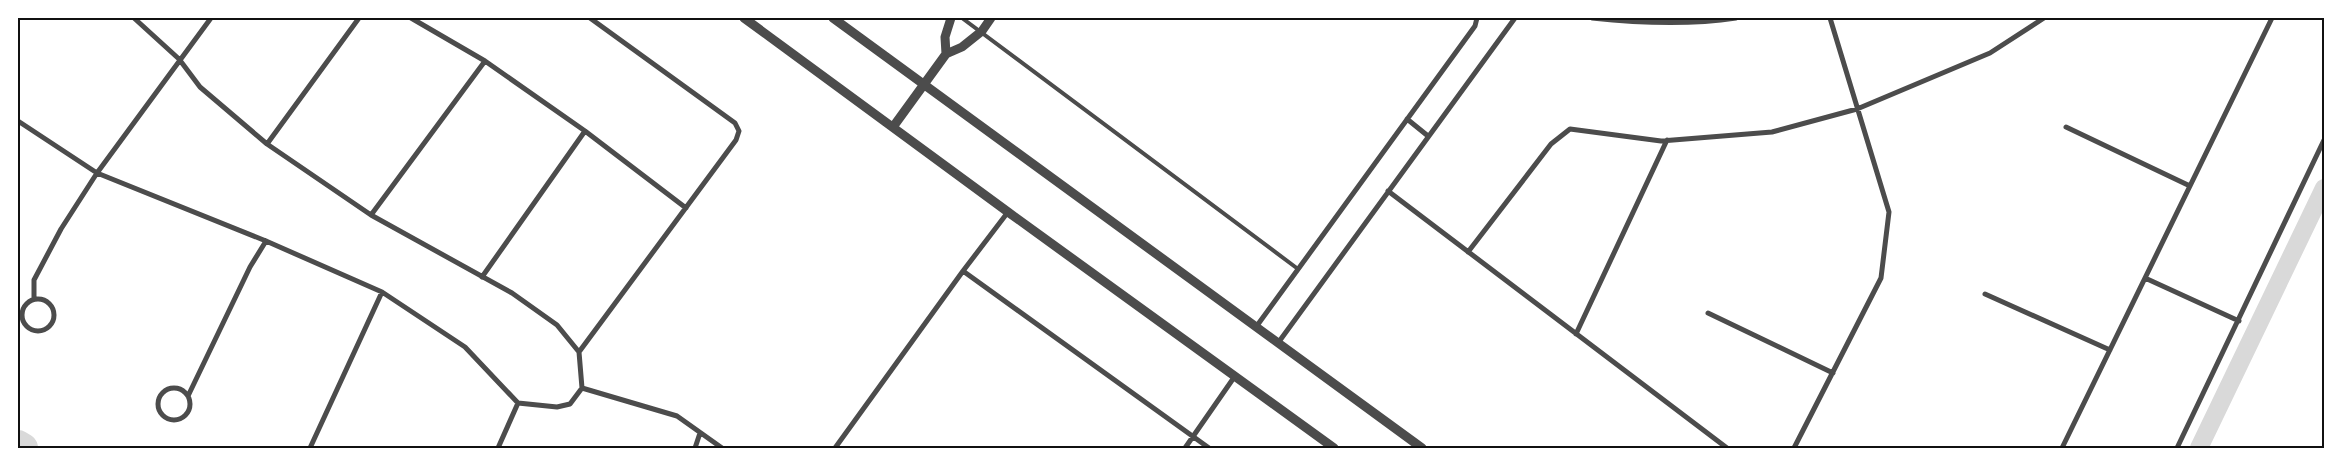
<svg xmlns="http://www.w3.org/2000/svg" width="2342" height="466" viewBox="0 0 2342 466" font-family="'Asap Condensed',sans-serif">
	<rect width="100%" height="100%" fill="#fff"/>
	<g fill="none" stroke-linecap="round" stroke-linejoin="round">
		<!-- canal -->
		<path stroke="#d9d9d9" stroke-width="18" d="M2199 448 2324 188"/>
		<!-- river -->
		<path stroke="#d9d9d9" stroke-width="30" d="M18 445 23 448"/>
		<!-- service -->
		<path stroke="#4c4c4c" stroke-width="4" d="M962 18 1298 269"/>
		<!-- minor -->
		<path stroke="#4c4c4c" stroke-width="5" d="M411 18 485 61 585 131 686 208
			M1592 18C1639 23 1690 25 1736 18
			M1407 119 1428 136
			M18 121 97 173 266 241 382 292 465 347 518 403 557 407 570 404 582 388 579 352 557 325 512 293 371 215 267 144 200 87 179 59 134 18
			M2066 127 2190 186
			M267 144 359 18
			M1388 191 1727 448
			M371 215 485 61
			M1468 252 1551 144 1570 129 1661 141 1772 132 1857 109 1990 53 2044 18
			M963 271 1209 448
			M482 277 585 131
			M2145 278 2239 321
			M1985 294 2110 350
			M34 299V280L61 229 97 173 211 18
			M22 315a16 16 0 1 1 32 0a16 16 0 1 1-32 0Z
			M1708 313 1833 373
			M1256 327 1475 26 1477 18
			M1576 334 1667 140
			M1278 343 1515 18
			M579 352 736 140 739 131 735 123 590 18
			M158 404a16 16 0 1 1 32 0a16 16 0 1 1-32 0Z
			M582 388 677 416 722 448
			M188 396 250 267 266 241
			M310 448 382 292
			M498 448 518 403
			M695 448 700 433
			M835 448 963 271 1008 212
			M1185 448 1235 376
			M1794 448 1881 278 1889 212 1830 18
			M2062 448 2272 18
			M2177 448 2324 140"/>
		<!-- tertiary -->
		<path stroke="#4c4c4c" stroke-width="9" d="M744 18 1008 212 1334 448
			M833 18 1422 448
			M946 54 945 37 951 18
			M893 127 946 54 962 47 982 31 991 18"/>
	</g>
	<!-- border -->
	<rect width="2342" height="466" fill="none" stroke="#ffffff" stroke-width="38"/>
	<rect x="19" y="19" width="2304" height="428" fill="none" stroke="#111" stroke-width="2"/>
</svg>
